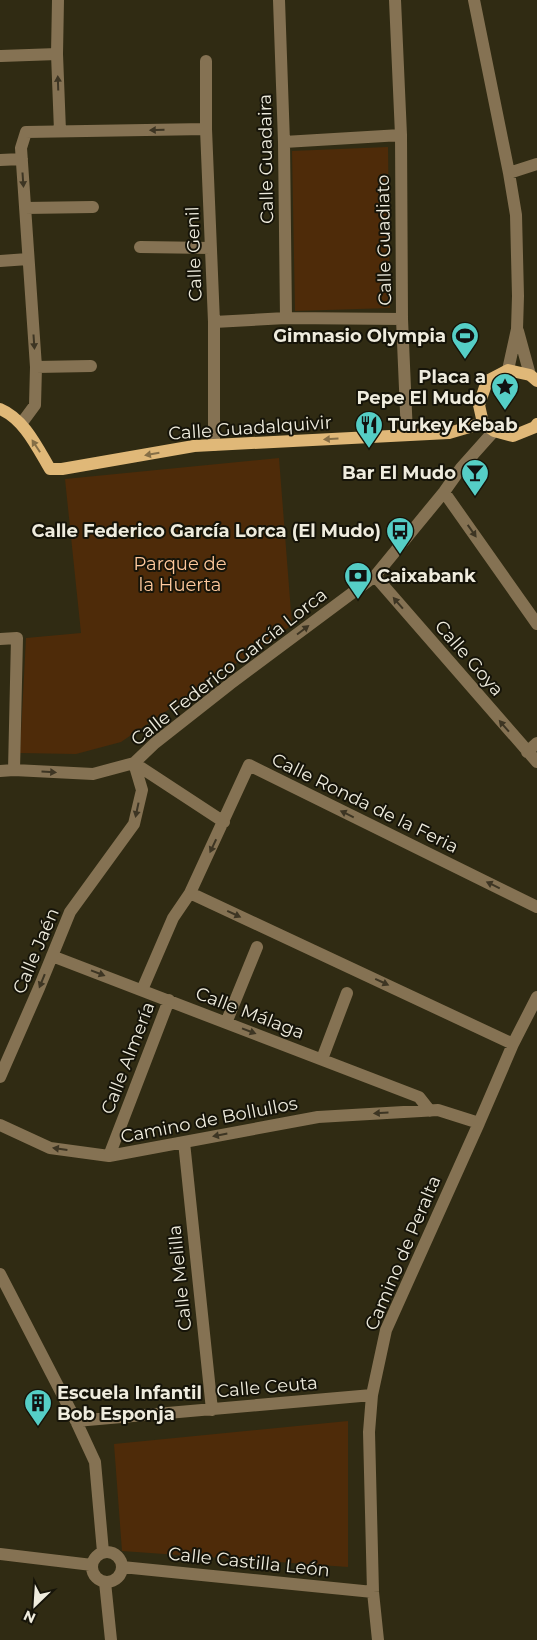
<svg xmlns="http://www.w3.org/2000/svg" width="537" height="1640" viewBox="0 0 537 1640" font-family="Montserrat,sans-serif">
	<rect width="100%" height="100%" fill="#302b13"/>
	<!-- green -->
	<path fill="#4e2b09" d="M388 147 390 308 295 311 292 151Z
		M279 458 292 625 121 742 76 754 20 753 26 638 81 633 65 479Z
		M348 1421V1567L122 1551 114 1444Z"/>
	<g fill="none" stroke-linecap="round" stroke-linejoin="round">
		<!-- minor -->
		<path stroke="#857253" stroke-width="12" d="M58 0 57 54 60 131
			M279 0 284 142 286 318
			M395 0 401 135 402 319 407 435
			M474 0 509 173 516 215 518 296 517 329 508 370
			M1 56 57 54
			M206 61V129L214 322V445
			M284 142 401 135
			M0 160 22 159
			M509 173 537 164
			M25 208 93 207
			M140 247 211 248
			M0 261 28 259
			M214 322 286 318 402 319
			M518 331 530 375
			M36 367 91 366
			M21 424 35 405 36 367 21 148 26 132 206 129
			M444 492 537 624
			M375 576 537 762
			M0 639 17 638 14 770
			M527 752 537 743
			M134 763 224 822
			M0 771 14 770 93 774 134 763 155 743 230 684 375 576 444 492 461 468 494 431
			M190 893 513 1044
			M52 956 419 1097 430 1111
			M142 990 173 918 190 893 249 765 537 907
			M226 1023 257 947
			M322 1059 347 993
			M0 1077 39 988 70 912 134 824 142 790 134 763
			M0 1125 50 1148 109 1156 318 1117 438 1110 479 1123 513 1044 537 997
			M184 1142 212 1410
			M109 1156 169 1000
			M0 1274 76 1421 95 1462 103 1552
			M76 1421 372 1395
			M92 1567a15 15 0 1 1 30 0a15 15 0 1 1-30 0Z
			M0 1554 92 1565
			M122 1567 373 1592
			M105 1582 111 1640
			M378 1640 373 1592 369 1432 372 1395 386 1330 479 1123"/>
		<!-- major -->
		<path stroke="#e0b878" stroke-width="12" d="M537 381 530 375 508 370 487 381 479 405 483 423 494 431 513 436 535 427 537 424
			M0 409C24 419 37 447 50 469H62L194 446 449 433 483 423"/>
	</g>
	<!-- one-way arrows -->
	<defs><path id="oneway-solid" d="M-6-.8H1V-3.2L6.5 0L1 3.2V.8H-6Z" transform="scale(1.25)"/></defs>
	<g fill="#3d3523">
		<use href="#oneway-solid" transform="translate(58 83) rotate(-92)"/>
		<use href="#oneway-solid" transform="translate(157 130) rotate(179)"/>
		<use href="#oneway-solid" transform="translate(23 180) rotate(86)"/>
		<use href="#oneway-solid" transform="translate(34 342) rotate(86)"/>
		<use href="#oneway-solid" transform="translate(472 531) rotate(55)"/>
		<use href="#oneway-solid" transform="translate(398 603) rotate(-131)"/>
		<use href="#oneway-solid" transform="translate(303 630) rotate(-37)"/>
		<use href="#oneway-solid" transform="translate(504 726) rotate(-131)"/>
		<use href="#oneway-solid" transform="translate(49 772) rotate(3)"/>
		<use href="#oneway-solid" transform="translate(137 810) rotate(102)"/>
		<use href="#oneway-solid" transform="translate(347 814) rotate(-154)"/>
		<use href="#oneway-solid" transform="translate(213 846) rotate(115)"/>
		<use href="#oneway-solid" transform="translate(493 885) rotate(-154)"/>
		<use href="#oneway-solid" transform="translate(234 914) rotate(25)"/>
		<use href="#oneway-solid" transform="translate(98 973) rotate(21)"/>
		<use href="#oneway-solid" transform="translate(42 981) rotate(112)"/>
		<use href="#oneway-solid" transform="translate(382 982) rotate(25)"/>
		<use href="#oneway-solid" transform="translate(249 1031) rotate(21)"/>
		<use href="#oneway-solid" transform="translate(381 1113) rotate(177)"/>
		<use href="#oneway-solid" transform="translate(220 1135) rotate(169)"/>
		<use href="#oneway-solid" transform="translate(60 1149) rotate(-172)"/>
	</g>
	<g fill="#856e46">
		<use href="#oneway-solid" transform="translate(331 439) rotate(177)"/>
		<use href="#oneway-solid" transform="translate(36 446) rotate(-123)"/>
		<use href="#oneway-solid" transform="translate(152 454) rotate(170)"/>
	</g>
	<!-- icons -->
	<defs>
		<symbol id="stadium-pin" viewBox="-11 -11 22 30"><path d="M0 17L-7.5 6A9.5 9.5 0 1 1 7.5 6Z" fill="#55cec6" stroke="#161409"/><path d="M0-5a6.5 5 0 1 0 0 10a6.5 5 0 1 0 0-10ZM-3.5-1.8h7v3.6h-7Z" fill="#111"/></symbol>
		<symbol id="sight-pin" viewBox="-11 -11 22 30"><path d="M0 17L-7.5 6A9.5 9.5 0 1 1 7.5 6Z" fill="#55cec6" stroke="#161409"/><path d="M0-6L1.8-2.2L6-1.7L2.9 1.2L3.7 5.4L0 3.3L-3.7 5.4L-2.9 1.2L-6-1.7L-1.8-2.2Z" fill="#111"/></symbol>
		<symbol id="restaurant-pin" viewBox="-11 -11 22 30"><path d="M0 17L-7.5 6A9.5 9.5 0 1 1 7.5 6Z" fill="#55cec6" stroke="#161409"/><path d="M-5-6h1v4h1v-4h1v4h1v-4h1v5L-1.5 .5V6h-2V.5L-5-1ZM5-6V6H3V1.5H1.5Q1.5-4 5-6Z" fill="#111"/></symbol>
		<symbol id="bar-pin" viewBox="-11 -11 22 30"><path d="M0 17L-7.5 6A9.5 9.5 0 1 1 7.5 6Z" fill="#55cec6" stroke="#161409"/><path d="M-6-5H6L.8 .8V4.5H3.5V6h-7V4.5H-.8V.8Z" fill="#111"/></symbol>
		<symbol id="bus-pin" viewBox="-11 -11 22 30"><path d="M0 17L-7.5 6A9.5 9.5 0 1 1 7.5 6Z" fill="#55cec6" stroke="#161409"/><path d="M-5-6H5V4H4V6H2V4H-2V6H-4V4H-5ZM-3.5-4V0h7V-4ZM-3.5 1.2v1.5H-2V1.2ZM2 1.2v1.5H3.5V1.2Z" fill="#111"/></symbol>
		<symbol id="bank-pin" viewBox="-11 -11 22 30"><path d="M0 17L-7.5 6A9.5 9.5 0 1 1 7.5 6Z" fill="#55cec6" stroke="#161409"/><path d="M-6-4H6V4H-6ZM0-2.3a2.3 2.3 0 1 0 0 4.6a2.3 2.3 0 1 0 0-4.6Z" fill="#111"/></symbol>
		<symbol id="building-pin" viewBox="-11 -11 22 30"><path d="M0 17L-7.5 6A9.5 9.5 0 1 1 7.5 6Z" fill="#55cec6" stroke="#161409"/><path d="M-4-6H4V6H1V3H-1V6H-4ZM-2.5-4.3h1.7v1.8h-1.7ZM.8-4.3h1.7v1.8H.8ZM-2.5-1h1.7V.8h-1.7ZM.8-1h1.7V.8H.8Z" fill="#111"/></symbol>
	</defs>
	<g fill-rule="evenodd">
		<use href="#stadium-pin" x="449" y="320" width="32" height="43"/>
		<use href="#sight-pin" x="489" y="371" width="32" height="43"/>
		<use href="#restaurant-pin" x="353" y="409" width="32" height="43"/>
		<use href="#bar-pin" x="459" y="457" width="32" height="43"/>
		<use href="#bus-pin" x="384" y="515" width="32" height="43"/>
		<use href="#bank-pin" x="342" y="560" width="32" height="43"/>
		<use href="#building-pin" x="22" y="1387" width="32" height="43"/>
	</g>
	<g text-anchor="middle" stroke-width="4" stroke-linejoin="round" paint-order="stroke">
		<!-- street labels -->
		<g font-size="18" fill="#efecde" stroke="#161409">
			<text transform="translate(266 159) rotate(-91)" y="6">Calle Guadaira</text>
			<text transform="translate(384 240) rotate(-91)" y="6">Calle Guadiato</text>
			<text transform="translate(194 254) rotate(-92)" y="6">Calle Genil</text>
			<text transform="translate(250 428) rotate(-4)" y="6">Calle Guadalquivir</text>
			<text transform="translate(469 658) rotate(49)" y="6">Calle Goya</text>
			<text transform="translate(229 667) rotate(-38)" y="6">Calle Federico García Lorca</text>
			<text transform="translate(365 803) rotate(26)" y="6">Calle Ronda de la Feria</text>
			<text transform="translate(36 951) rotate(-67)" y="6">Calle Jaén</text>
			<text transform="translate(250 1013) rotate(21)" y="6">Calle Málaga</text>
			<text transform="translate(128 1058) rotate(-69)" y="6">Calle Almería</text>
			<text transform="translate(209 1120) rotate(-11)" y="6">Camino de Bollullos</text>
			<text transform="translate(403 1253) rotate(-67)" y="6">Camino de Peralta</text>
			<text transform="translate(180 1278) rotate(-96)" y="6">Calle Melilla</text>
			<text transform="translate(267 1387) rotate(-5)" y="6">Calle Ceuta</text>
			<text transform="translate(249 1562) rotate(6)" y="6">Calle Castilla León</text>
		</g>
		<!-- poi labels -->
		<g font-size="18" font-weight="bold" fill="#efecde" stroke="#161409" text-anchor="end">
			<text x="446" y="342">Gimnasio Olympia</text>
			<text x="486" y="383">Placa a<tspan x="486" dy="21">Pepe El Mudo</tspan></text>
			<text x="388" y="431" text-anchor="start">Turkey Kebab</text>
			<text x="456" y="479">Bar El Mudo</text>
			<text x="381" y="537">Calle Federico García Lorca (El Mudo)</text>
			<text x="377" y="582" text-anchor="start">Caixabank</text>
			<text x="57" y="1399" text-anchor="start">Escuela Infantil<tspan x="57" dy="21">Bob Esponja</tspan></text>
		</g>
		<!-- park labels -->
		<g font-size="18" fill="#fec89c" stroke="#161409">
			<text x="180" y="570">Parque de<tspan x="180" dy="21">la Huerta</tspan></text>
		</g>
	</g>
	<!-- north arrow -->
	<g transform="translate(35 1605) rotate(205)" stroke="#161409" stroke-width="4" paint-order="stroke">
	<path d="M0-4L9 19L0 12L-9 19Z" fill="#efecde"/>
	<text y="-8" font-size="14" font-weight="bold" text-anchor="middle" fill="#efecde">N</text>
	</g>
</svg>
